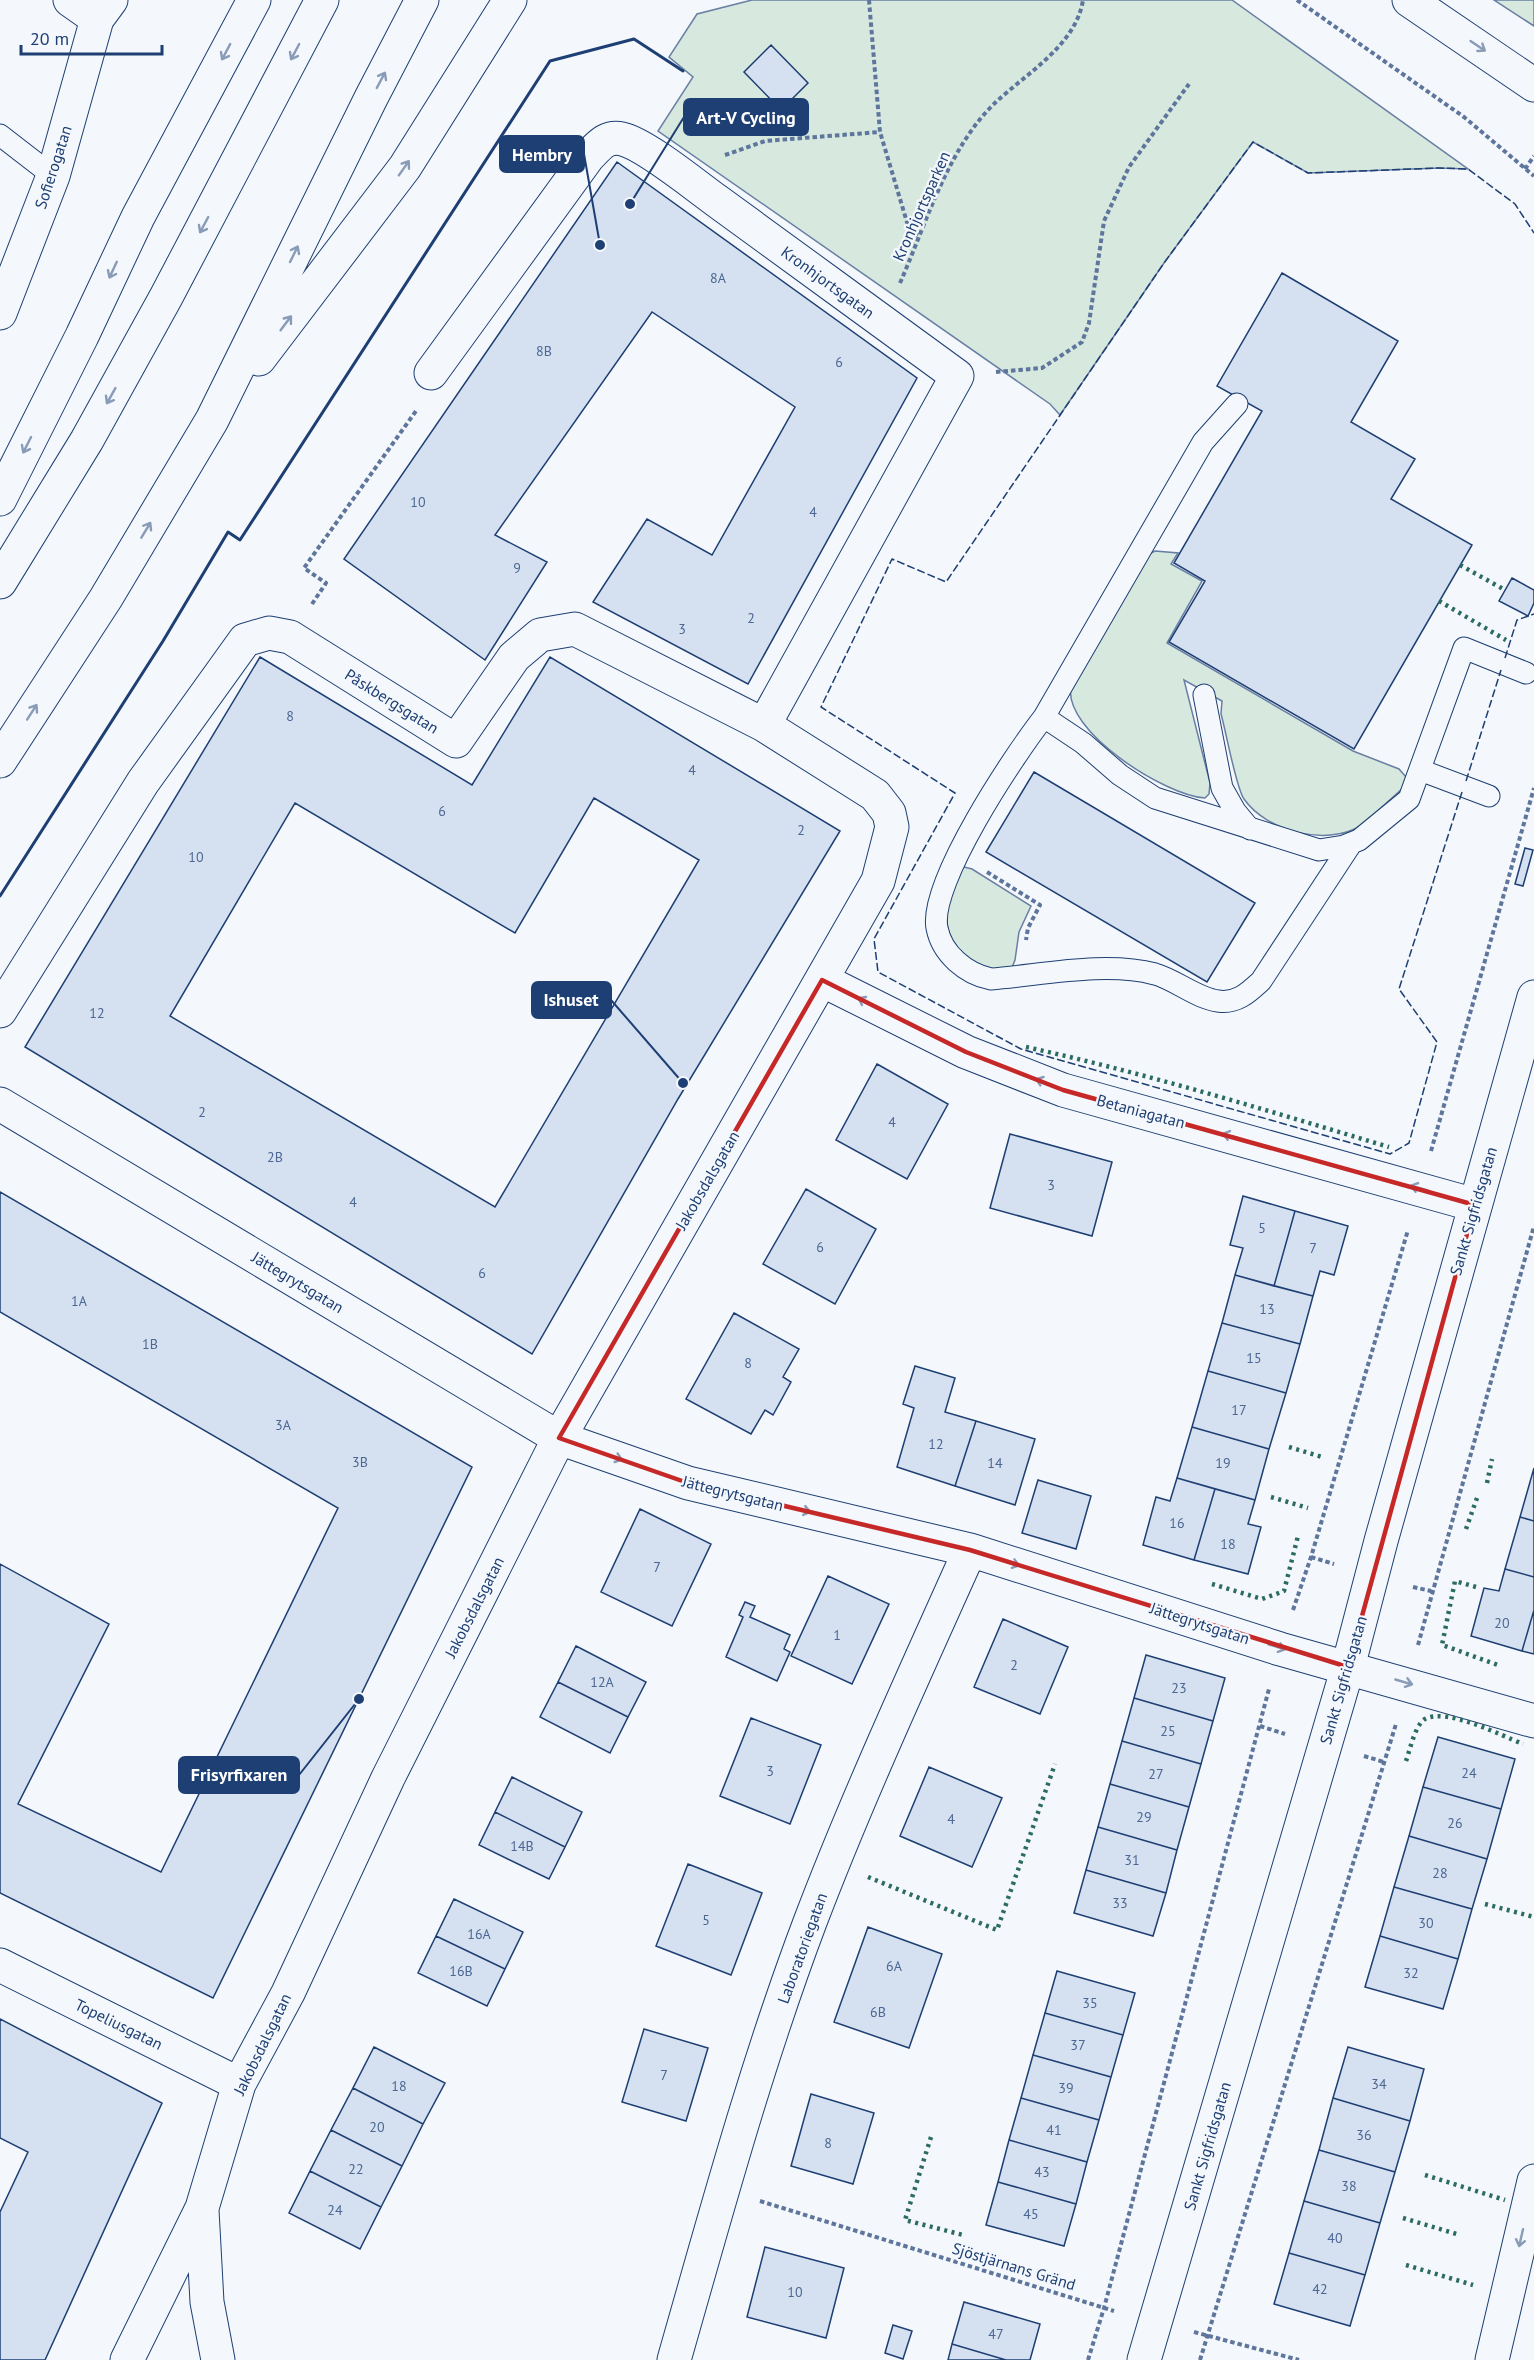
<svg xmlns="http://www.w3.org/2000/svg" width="1534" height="2360" viewBox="0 0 1534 2360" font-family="'PT Sans',sans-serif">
	<rect width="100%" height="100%" fill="#f4f7fb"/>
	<!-- green -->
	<path fill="#d7e8df" stroke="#687fa3" stroke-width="1.5" d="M752 0H1232L1468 169 1439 168 1308 173 1253 142 1164 263 1060 415 1050 404 658 131 693 77 669 57 697 14Z
		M1494 0H1534V26Z
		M1155 551 1178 553 1171 564 1202 581 1167 643 1353 751 1399 769 1406 777V782L1403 788 1362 825C1328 847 1267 832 1244 799 1236 788 1226 731 1221 714L1222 701 1184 680 1210 783 1209 794 1205 798C1166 796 1062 731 1071 686L1149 554Z
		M964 867 972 869 1031 906 1019 932 1015 960 1011 970C976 974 945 951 947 914 948 899 956 883 961 869Z"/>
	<!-- building -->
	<path fill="#d5e0f0" stroke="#1d3f73" stroke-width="1.5" fill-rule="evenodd" d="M771 45 808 83 781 110 744 72Z
		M617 162 917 378 748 684 593 602 647 519 712 555 795 407 652 312 495 535 547 562 485 660 344 559Z
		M1282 273 1398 341 1351 422 1415 459 1391 499 1472 545 1354 749 1169 642 1205 581 1174 563 1262 411 1217 386Z
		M1512 578 1534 590V603L1528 616 1499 601Z
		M260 657 472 785 550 657 840 831 678 1099 532 1354 25 1047ZM594 798 699 860 495 1207 170 1016 295 803 515 933Z
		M1034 772 1255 903 1207 982 986 852Z
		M1525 848 1533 850 1523 886 1515 884Z
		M877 1064 948 1104 907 1179 836 1140Z
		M1010 1134 1112 1162 1092 1236 990 1208Z
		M806 1189 876 1229 835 1304 763 1264Z
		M0 1192 472 1467 213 1998 0 1893V1564L109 1624 18 1804 161 1872 338 1508 0 1312Z
		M1243 1196 1295 1211 1274 1286 1235 1275 1243 1248 1230 1245Z
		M1295 1211 1348 1226 1334 1275 1320 1271 1313 1296 1274 1286Z
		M1235 1275 1313 1296 1300 1344 1222 1323Z
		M734 1313 799 1349 783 1377 791 1382 773 1415 765 1410 751 1434 686 1399Z
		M1222 1323 1300 1344 1286 1393 1208 1371Z
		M915 1366 955 1378 945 1412 976 1421 955 1486 897 1467 914 1408 903 1404Z
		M1208 1371 1286 1393 1269 1449 1192 1427Z
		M976 1421 1035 1439 1015 1505 955 1486Z
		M1192 1427 1269 1449 1255 1500 1177 1478Z
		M1534 1468V1521L1520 1517Z
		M1177 1478 1215 1489 1194 1560 1143 1545 1156 1497 1170 1501Z
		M1038 1480 1091 1496 1076 1549 1022 1533Z
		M1215 1489 1255 1500 1248 1524 1261 1527 1248 1574 1194 1560Z
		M640 1509 711 1544 672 1626 601 1592Z
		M1520 1517 1534 1521V1577L1505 1569Z
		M1505 1569 1534 1577V1610L1522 1651 1471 1636 1484 1588 1499 1591Z
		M828 1576 889 1604 852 1684 791 1656Z
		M745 1602 755 1606 750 1617 790 1635 784 1649 790 1652 777 1681 726 1657 743 1617 739 1615Z
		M1534 1610V1654L1522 1651Z
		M1003 1619 1068 1647 1040 1714 974 1687Z
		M576 1646 646 1682 628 1717 558 1682Z
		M1146 1655 1225 1678 1213 1721 1134 1698Z
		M558 1682 628 1717 610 1753 540 1717Z
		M1134 1698 1213 1721 1201 1764 1122 1741Z
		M751 1718 821 1745 790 1824 720 1796Z
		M1438 1737 1515 1759 1501 1809 1423 1787Z
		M1122 1741 1201 1764 1189 1807 1110 1784Z
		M929 1767 1002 1798 972 1867 900 1836Z
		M512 1777 582 1812 565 1847 495 1812Z
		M1110 1784 1189 1807 1177 1850 1098 1827Z
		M1423 1787 1501 1809 1487 1859 1409 1836Z
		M495 1812 565 1847 549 1879 479 1845Z
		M1098 1827 1177 1850 1166 1893 1086 1870Z
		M1409 1836 1487 1859 1472 1909 1394 1887Z
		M688 1864 762 1893 731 1975 656 1946Z
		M1086 1870 1166 1893 1153 1936 1074 1913Z
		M1394 1887 1472 1909 1458 1959 1380 1936Z
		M454 1899 523 1932 505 1969 436 1936Z
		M868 1927 942 1954 909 2048 834 2022Z
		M436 1936 505 1969 487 2006 418 1973Z
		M1380 1936 1458 1959 1443 2009 1365 1987Z
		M1057 1971 1135 1993 1123 2035 1045 2013Z
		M1045 2013 1123 2035 1111 2077 1033 2055Z
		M0 2019 162 2103 45 2360H0V2212L28 2152 0 2138Z
		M644 2029 708 2048 686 2121 622 2102Z
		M374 2047 445 2083 423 2124 353 2088Z
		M1348 2047 1424 2069 1410 2121 1333 2098Z
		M1033 2055 1111 2077 1099 2120 1021 2098Z
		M353 2088 423 2124 402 2166 331 2130Z
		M811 2094 874 2113 853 2184 791 2166Z
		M1021 2098 1099 2120 1087 2162 1009 2140Z
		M1333 2098 1410 2121 1395 2172 1319 2150Z
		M331 2130 402 2166 381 2207 310 2171Z
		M1009 2140 1087 2162 1076 2204 998 2182Z
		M1319 2150 1395 2172 1380 2223 1304 2201Z
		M310 2171 381 2207 360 2249 289 2213Z
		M998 2182 1076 2204 1064 2246 986 2225Z
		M1304 2201 1380 2223 1365 2275 1289 2253Z
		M765 2247 844 2268 826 2338 747 2317Z
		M1289 2253 1365 2275 1350 2326 1274 2304Z
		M964 2302 1040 2324 1030 2360H1006L952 2344Z
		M893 2325 912 2331 903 2359 885 2353Z
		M952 2344 1006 2360H948Z"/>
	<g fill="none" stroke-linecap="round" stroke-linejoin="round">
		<defs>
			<path id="service" d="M0 135 53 176
				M1237 404 1203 442 1044 717C1015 754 928 884 937 928 942 954 966 974 991 979 1042 975 1105 961 1155 974 1176 980 1196 998 1218 1001 1237 1004 1249 992 1261 981L1351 844
				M1204 695 1222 788 1235 811 1250 829
				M1044 717 1083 743 1120 775 1155 798 1319 850 1344 846 1359 840 1409 799 1464 648 1526 673
				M1420 770 1489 796"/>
			<path id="minor" d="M70 0 97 19
				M0 313 53 176 97 19 111 0
				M431 373 588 157C598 147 606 135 622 139 645 144 696 186 717 201 797 259 877 318 957 376L764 725
				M822 980 966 1052 1063 1090 1475 1205
				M0 1011 143 782 245 640 269 633 290 637 456 741 514 657 540 635 575 629 764 725 875 795 889 813 892 827 878 881 559 1438 388 1778 288 1993 239 2084 202 2208 127 2360
				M0 1104 559 1438 688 1483 970 1550 1280 1649 1534 1721
				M0 1965 239 2084
				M202 2210 207 2302 218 2360
				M674 2360C716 2213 756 2065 810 1922 858 1796 915 1673 970 1550
				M1492 2360 1534 2181"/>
			<path id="tertiary" d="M1144 2360 1348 1667 1381 1541 1534 997"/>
			<path id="secondary" d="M1409 0 1534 85"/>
			<path id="motorway" d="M259 359 405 167 510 0
				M0 499 82 336 138 217 254 0
				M0 582 87 440 166 297 322 0
				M0 761 106 598 212 420 371 98 422 0"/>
		</defs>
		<!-- service casing -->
		<use href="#service" stroke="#1d3f73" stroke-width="23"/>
		<!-- minor casing -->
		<use href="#minor" stroke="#1d3f73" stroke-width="35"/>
		<!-- tertiary casing -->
		<use href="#tertiary" stroke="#1d3f73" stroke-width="35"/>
		<!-- secondary casing -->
		<use href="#secondary" stroke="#1d3f73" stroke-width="35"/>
		<!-- motorway casing -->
		<use href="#motorway" stroke="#1d3f73" stroke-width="35"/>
		<!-- path -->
		<path stroke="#5e769c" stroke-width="4" stroke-dasharray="4.5 3" stroke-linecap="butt" d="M869 0 880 132 909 229 918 236
			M1297 0 1464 117 1534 176
			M725 155 765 141 880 132
			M1525 169 1534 156
			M900 283C926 224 948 147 996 102 1027 73 1076 45 1083 0
			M996 372 1042 368 1082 342 1089 323 1104 221 1129 167 1189 84
			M312 604 326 583 304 568 416 411
			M987 872 1040 905 1028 928 1026 940
			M1431 1151 1534 788
			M1311 1557 1334 1564
			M1413 1587 1431 1591
			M1293 1610 1311 1557 1408 1230
			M1418 1645 1534 1226
			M1260 1726 1285 1734
			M1364 1756 1384 1762
			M760 2201 1114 2311
			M1194 2332 1299 2360
			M1088 2360 1104 2308 1269 1689
			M1200 2360 1396 1724"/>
		<!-- service -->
		<use href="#service" stroke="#f4f7fb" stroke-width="21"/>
		<!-- minor -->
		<use href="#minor" stroke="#f4f7fb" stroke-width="33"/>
		<!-- tertiary -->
		<use href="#tertiary" stroke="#f4f7fb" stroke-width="33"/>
		<!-- secondary -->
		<use href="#secondary" stroke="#f4f7fb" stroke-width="33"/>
		<!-- motorway -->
		<use href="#motorway" stroke="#f4f7fb" stroke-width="33"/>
		<!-- hedge -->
		<path stroke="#2c6c60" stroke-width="4.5" stroke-dasharray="3 4.5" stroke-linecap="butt" d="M1460 565 1505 590
			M1439 601 1506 640
			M1026 1047C1149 1074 1269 1111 1389 1147
			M1289 1447 1322 1457
			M1487 1483 1492 1459
			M1271 1497 1308 1508
			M1466 1529 1477 1498
			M1212 1584 1262 1599 1284 1591 1298 1536
			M1476 1587 1455 1581 1442 1645 1501 1666
			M1406 1761C1410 1750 1415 1725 1425 1719 1447 1707 1502 1736 1523 1744
			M868 1877 997 1930 1055 1764
			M1485 1904 1534 1917
			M931 2137 905 2220 963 2235
			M1425 2175 1505 2200
			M1403 2218 1460 2235
			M1406 2265 1473 2285"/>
		<!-- fence -->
		<path stroke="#1d3f73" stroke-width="1.5" stroke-dasharray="8 3" stroke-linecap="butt" d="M1505 658 1517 620 1534 614
			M1466 781 1501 670
			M1462 792 1399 989 1437 1042 1409 1143 1390 1154 1021 1049 878 972 874 939 955 793 821 707 892 559 946 582 1164 263 1253 142 1308 173 1439 168 1468 169 1515 204 1534 233"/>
		<!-- wall -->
		<path stroke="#1d3f73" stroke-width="3" d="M0 896 163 641 228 532 240 540 550 61 634 39 683 71"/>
	</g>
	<!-- one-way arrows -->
	<defs><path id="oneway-shaft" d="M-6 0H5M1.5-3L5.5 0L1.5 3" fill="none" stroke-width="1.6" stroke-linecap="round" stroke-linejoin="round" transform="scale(1.5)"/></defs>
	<g stroke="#889bb7">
		<use href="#oneway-shaft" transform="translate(1478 46) rotate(34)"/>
		<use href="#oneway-shaft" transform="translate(226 52) rotate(118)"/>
		<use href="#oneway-shaft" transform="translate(295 52) rotate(118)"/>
		<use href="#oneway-shaft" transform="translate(381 80) rotate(-62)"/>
		<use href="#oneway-shaft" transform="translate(404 168) rotate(-55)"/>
		<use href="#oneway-shaft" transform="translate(204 225) rotate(118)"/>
		<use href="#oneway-shaft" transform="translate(294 254) rotate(-64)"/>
		<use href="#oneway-shaft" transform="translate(113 270) rotate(115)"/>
		<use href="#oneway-shaft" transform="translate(286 323) rotate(-53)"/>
		<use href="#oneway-shaft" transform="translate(111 396) rotate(119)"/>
		<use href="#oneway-shaft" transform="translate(27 445) rotate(117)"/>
		<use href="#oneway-shaft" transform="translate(146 530) rotate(-59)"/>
		<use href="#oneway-shaft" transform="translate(32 712) rotate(-57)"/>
		<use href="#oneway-shaft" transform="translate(866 1002) rotate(-153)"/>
		<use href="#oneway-shaft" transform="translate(1044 1082) rotate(-159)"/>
		<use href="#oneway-shaft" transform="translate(1231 1136) rotate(-165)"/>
		<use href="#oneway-shaft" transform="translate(1419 1188) rotate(-164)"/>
		<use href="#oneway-shaft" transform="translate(614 1457) rotate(19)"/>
		<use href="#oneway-shaft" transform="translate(802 1510) rotate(13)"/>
		<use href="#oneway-shaft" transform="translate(1011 1563) rotate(17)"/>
		<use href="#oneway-shaft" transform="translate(1277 1647) rotate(17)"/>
		<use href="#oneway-shaft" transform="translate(1404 1682) rotate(16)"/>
		<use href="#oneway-shaft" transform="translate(1521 2238) rotate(103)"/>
	</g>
	<!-- marked area -->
	<path fill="none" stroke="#c62828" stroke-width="4.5" stroke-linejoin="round" d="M822 980 966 1052 1063 1090 1475 1205 1348 1667 970 1550 688 1483 559 1438Z"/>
	<g text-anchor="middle" stroke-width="4.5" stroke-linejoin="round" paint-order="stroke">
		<!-- number labels -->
		<g font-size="14" fill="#4b6792">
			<text x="718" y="283">8A</text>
			<text x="544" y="356">8B</text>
			<text x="839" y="367">6</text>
			<text x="418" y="507">10</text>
			<text x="813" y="517">4</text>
			<text x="517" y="573">9</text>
			<text x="751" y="623">2</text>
			<text x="682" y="634">3</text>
			<text x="290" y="721">8</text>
			<text x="692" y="775">4</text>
			<text x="442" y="816">6</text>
			<text x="801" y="835">2</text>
			<text x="196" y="862">10</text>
			<text x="97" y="1018">12</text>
			<text x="202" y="1117">2</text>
			<text x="892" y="1127">4</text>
			<text x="275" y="1162">2B</text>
			<text x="1051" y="1190">3</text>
			<text x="353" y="1207">4</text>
			<text x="1262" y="1233">5</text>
			<text x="820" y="1252">6</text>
			<text x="1313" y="1253">7</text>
			<text x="482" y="1278">6</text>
			<text x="79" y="1306">1A</text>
			<text x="1267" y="1314">13</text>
			<text x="150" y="1349">1B</text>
			<text x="1254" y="1363">15</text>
			<text x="748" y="1368">8</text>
			<text x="1239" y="1415">17</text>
			<text x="283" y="1430">3A</text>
			<text x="936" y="1449">12</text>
			<text x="360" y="1467">3B</text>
			<text x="995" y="1468">14</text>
			<text x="1223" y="1468">19</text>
			<text x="1177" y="1528">16</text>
			<text x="1228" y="1549">18</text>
			<text x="657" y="1572">7</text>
			<text x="1502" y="1628">20</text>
			<text x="837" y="1640">1</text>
			<text x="1014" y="1670">2</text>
			<text x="602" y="1687">12A</text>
			<text x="1179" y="1693">23</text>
			<text x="1168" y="1736">25</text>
			<text x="770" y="1776">3</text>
			<text x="1469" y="1778">24</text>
			<text x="1156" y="1779">27</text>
			<text x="1144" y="1822">29</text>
			<text x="951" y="1824">4</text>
			<text x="1455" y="1828">26</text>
			<text x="522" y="1851">14B</text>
			<text x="1132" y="1865">31</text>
			<text x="1440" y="1878">28</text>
			<text x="1120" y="1908">33</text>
			<text x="706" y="1925">5</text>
			<text x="1426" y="1928">30</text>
			<text x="479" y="1939">16A</text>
			<text x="894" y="1971">6A</text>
			<text x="461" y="1976">16B</text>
			<text x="1411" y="1978">32</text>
			<text x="1090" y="2008">35</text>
			<text x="878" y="2017">6B</text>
			<text x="1078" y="2050">37</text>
			<text x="664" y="2080">7</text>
			<text x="1379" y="2089">34</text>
			<text x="399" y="2091">18</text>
			<text x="1066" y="2093">39</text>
			<text x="377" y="2132">20</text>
			<text x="1054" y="2135">41</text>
			<text x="1364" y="2140">36</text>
			<text x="828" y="2148">8</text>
			<text x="356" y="2174">22</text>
			<text x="1042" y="2177">43</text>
			<text x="1349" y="2191">38</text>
			<text x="335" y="2215">24</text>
			<text x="1031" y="2219">45</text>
			<text x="1335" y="2243">40</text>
			<text x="1320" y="2294">42</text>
			<text x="795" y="2297">10</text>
			<text x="996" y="2339">47</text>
		</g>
		<!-- street labels -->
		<g font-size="16" fill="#1d3f73" stroke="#f4f7fb">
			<text transform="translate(53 167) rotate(-72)" y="6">Sofierogatan</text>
			<text transform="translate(921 206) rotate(-66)" y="6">Kronhjortsparken</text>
			<text transform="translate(828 282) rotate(36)" y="6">Kronhjortsgatan</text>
			<text transform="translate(392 701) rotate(32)" y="6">Påskbergsgatan</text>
			<text transform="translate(1141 1111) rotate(15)" y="6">Betaniagatan</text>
			<text transform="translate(707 1180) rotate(-60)" y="6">Jakobsdalsgatan</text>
			<text transform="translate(1473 1211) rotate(-74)" y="6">Sankt Sigfridsgatan</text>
			<text transform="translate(298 1282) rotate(31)" y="6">Jättegrytsgatan</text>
			<text transform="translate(733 1493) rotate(14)" y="6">Jättegrytsgatan</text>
			<text transform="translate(474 1607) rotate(-63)" y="6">Jakobsdalsgatan</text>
			<text transform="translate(1200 1623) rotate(18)" y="6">Jättegrytsgatan</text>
			<text transform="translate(1343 1680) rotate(-74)" y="6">Sankt Sigfridsgatan</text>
			<text transform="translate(802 1948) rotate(-70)" y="6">Laboratoriegatan</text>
			<text transform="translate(119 2024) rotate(26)" y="6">Topeliusgatan</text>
			<text transform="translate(262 2044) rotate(-64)" y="6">Jakobsdalsgatan</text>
			<text transform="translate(1207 2146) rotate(-74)" y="6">Sankt Sigfridsgatan</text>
			<text transform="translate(1014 2266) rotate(17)" y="6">Sjöstjärnans Gränd</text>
		</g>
	</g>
	<!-- callouts -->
	<path fill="none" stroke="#1d3f73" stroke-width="2" d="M630 204L684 117M600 245L584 154M683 1083L611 1000M359 1699L299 1775"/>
	<g fill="#1d3f73" stroke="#f4f7fb" stroke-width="2">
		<circle cx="630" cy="204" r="6"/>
		<circle cx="600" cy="245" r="6"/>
		<circle cx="683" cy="1083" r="6"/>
		<circle cx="359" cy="1699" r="6"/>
	</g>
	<g fill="#1d3f73" stroke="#1d3f73" stroke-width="2">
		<rect x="684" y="99" width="124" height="36" rx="6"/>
		<rect x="500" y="136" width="84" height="36" rx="6"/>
		<rect x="532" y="982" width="79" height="36" rx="6"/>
		<rect x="179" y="1757" width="120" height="36" rx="6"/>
	</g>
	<g font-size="18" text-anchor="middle" font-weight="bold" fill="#fff">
		<text x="746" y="124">Art-V Cycling</text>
		<text x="542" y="161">Hembry</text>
		<text x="571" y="1006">Ishuset</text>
		<text x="239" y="1781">Frisyrfixaren</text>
	</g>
	<!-- scale -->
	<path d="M21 45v9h141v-9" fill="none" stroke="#1d3f73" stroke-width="3"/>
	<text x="30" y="45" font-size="18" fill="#1d3f73" stroke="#f4f7fb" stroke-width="4.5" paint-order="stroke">20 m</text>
</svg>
